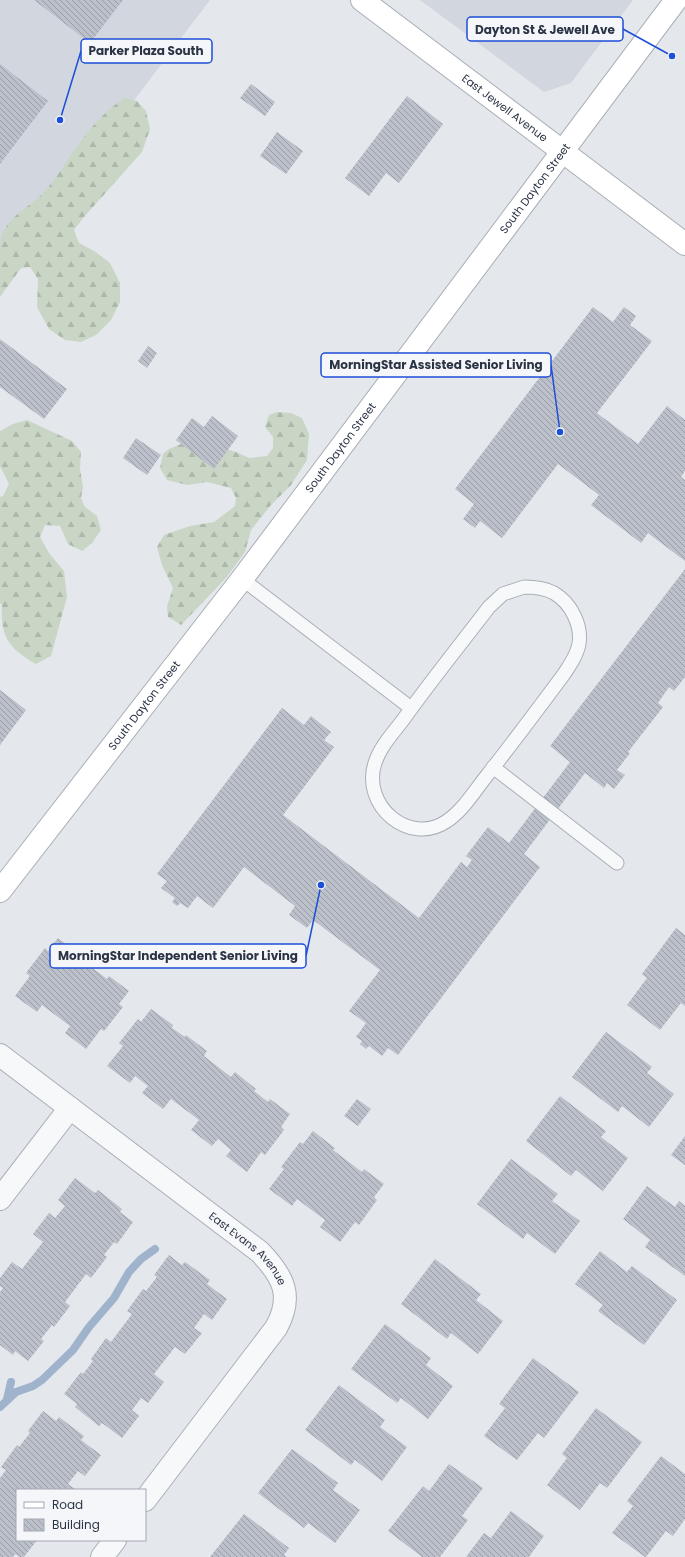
<svg xmlns="http://www.w3.org/2000/svg" width="685" height="1557" viewBox="0 0 685 1557" font-family="Poppins,sans-serif">
	<defs>
		<pattern id="forest-firs" width="22" height="20" patternUnits="userSpaceOnUse"><rect width="22" height="20" fill="#c9d6c5"/><path d="M5 1l3.5 6h-7zM16 11l3.5 6h-7z" fill="#adb8ab"/></pattern>
		<pattern id="building-back-hatch" width="6" height="6" patternUnits="userSpaceOnUse"><rect width="6" height="6" fill="#bbc0ca"/><path d="M-1 5l2 2M0 0l6 6M5-1l2 2" fill="none" stroke="#989da6"/></pattern>
	</defs>
	<rect width="100%" height="100%" fill="#e4e7ec"/>
	<!-- built -->
	<path fill="#d2d6de" d="M0 0H210L1 276 0 275Z
		M420 0H633L571 83 544 92Z"/>
	<!-- forest -->
	<path fill="url(#forest-firs)" d="M124 98 137 101 146 111 150 129 142 152 84 217 74 230 79 243 94 251 110 263 120 283V302L111 320 96 335 81 342 65 340 49 329 37 307 38 279 30 267 21 268 0 297C0 286 0 244 1 236 13 211 29 209 45 191 57 178 65 163 75 149 89 129 104 112 124 98Z
		M277 412 291 413 302 418 309 434 307 460 291 485 271 505 251 530 245 552 226 578 181 625 168 617 167 606 173 588 162 565 157 547 164 535 190 526 214 522 235 506 236 498 231 488 207 482 187 485 167 480 160 468 163 454 169 449 188 441 207 443 236 452 249 458 267 456 273 448V437L265 427 269 415Z
		M27 420 72 441 81 452 80 469 83 487 81 498 85 507 97 516 101 530 92 543 82 551 68 544 60 526 45 525 40 537 49 553 64 571 67 597 51 656 36 664C10 649 0 638 2 605L0 603V497L3 496 9 484 0 466V431L13 424Z"/>
	<g fill="none" stroke-linecap="round" stroke-linejoin="round">
		<!-- stream -->
		<path stroke="#9fb4cc" stroke-width="8" d="M7 1399 11 1382
			M0 1407 16 1392 33 1386 42 1380 73 1350 89 1327 114 1298 129 1272 141 1259 155 1249"/>
	</g>
	<!-- building -->
	<path fill="url(#building-back-hatch)" d="M34 0H123L90 43Z
		M0 64 48 101 0 164Z
		M251 84 275 102 265 116 240 98Z
		M407 96 443 124 399 183 386 173 369 196 345 178Z
		M277 132 303 151 286 174 260 156Z
		M593 307 613 322 624 307 636 316 630 325 652 341 597 413 638 444 667 406 685 420V471L681 477 685 480V561L648 533 641 543 591 505 599 495 558 464 502 538 480 521 475 528 463 519 474 504 455 489Z
		M0 339 67 389 44 419 0 387Z
		M148 346 157 353 147 368 138 361Z
		M212 416 238 436 214 469 176 440 192 418 204 427Z
		M136 438 161 455 147 475 123 458Z
		M685 569V677L674 691 669 687 658 703 663 707 628 752 630 753 617 770 625 775 614 789 607 783 604 788 585 773 524 854 540 867 398 1055 388 1048 382 1056 369 1046 366 1049 360 1044 362 1041 356 1037 366 1023 349 1011 380 970 313 920 307 928 289 915 295 906 244 867 213 908 197 896 188 908 180 903 177 906 172 902 175 898 161 888 167 881 157 874 282 708 304 725 311 716 331 732 324 740 334 747 283 815 419 918 461 862 467 867 472 860 466 856 488 827 509 843 570 762 550 746Z
		M0 690 26 710 0 745Z
		M676 928 685 935V1006L681 1003 660 1030 627 1005 647 978 642 974Z
		M58 938 80 955 78 957 107 979 109 976 129 991 119 1004 123 1007 104 1031 101 1029 86 1049 65 1033 70 1026 42 1005 37 1012 15 996 30 976 26 973 45 948 48 951Z
		M151 1009 173 1025 172 1028 185 1037 186 1035 207 1051 204 1056 231 1077 235 1072 256 1089 254 1091 268 1102 270 1099 290 1114 281 1127 284 1130 265 1155 261 1152 247 1172 226 1156 231 1150 218 1139 212 1146 191 1130 199 1120 171 1099 163 1109 142 1093 148 1086 135 1076 130 1083 107 1066 123 1046 119 1043 138 1019 141 1022Z
		M606 1032 652 1067 647 1073 674 1094 649 1127 622 1106 618 1112 572 1077Z
		M560 1096 606 1131 601 1137 628 1158 603 1191 576 1170 571 1176 526 1141Z
		M357 1099 371 1109 358 1126 344 1116Z
		M313 1131 335 1148 333 1150 362 1172 364 1169 384 1184 374 1197 377 1200 359 1225 355 1222 340 1242 320 1227 325 1220 297 1199 292 1206 269 1189 284 1169 281 1167 300 1142 303 1144Z
		M685 1136V1165L671 1155Z
		M511 1159 558 1194 552 1201 580 1221 555 1254 527 1233 523 1239 477 1204Z
		M75 1178 95 1193 98 1190 122 1209 120 1212 133 1222 117 1244 114 1242 104 1255 107 1257 91 1278 86 1274 65 1302 70 1306 54 1327 52 1325 41 1339 44 1341 28 1361 15 1351 13 1355 0 1345V1292L3 1288 0 1286V1278L12 1262 22 1269 43 1242 33 1234 49 1213 55 1218 65 1206 58 1200Z
		M647 1186 675 1207 679 1201 685 1206V1276L645 1247 650 1240 623 1219Z
		M600 1251 627 1272 632 1266 677 1300 644 1345 598 1311 603 1305 575 1284Z
		M169 1255 182 1265 185 1262 210 1280 207 1284 227 1299 212 1320 204 1314 194 1328 202 1333 185 1354 175 1347 154 1374 164 1382 148 1403 141 1398 132 1410 139 1416 122 1438 102 1423 99 1426 75 1407 77 1404 64 1394 81 1372 83 1374 93 1361 91 1359 106 1338 111 1342 132 1314 127 1311 143 1289 146 1291 157 1277 154 1275Z
		M435 1259 481 1294 476 1300 503 1321 478 1354 451 1333 447 1339 401 1304Z
		M385 1324 431 1358 426 1365 453 1386 428 1419 401 1398 397 1403 351 1369Z
		M533 1358 579 1392 544 1438 538 1433 517 1460 484 1436 505 1408 499 1404Z
		M339 1385 385 1420 380 1427 407 1447 382 1481 355 1460 351 1465 305 1430Z
		M596 1408 642 1442 607 1488 600 1483 580 1510 547 1485 567 1458 562 1454Z
		M43 1411 56 1421 59 1417 84 1436 81 1440 101 1455 85 1476 78 1471 68 1484 75 1489 74 1490H17V1540H37L24 1557H20L15 1554 13 1557H0V1478L6 1470 1 1467 17 1445 19 1447 30 1433 28 1431Z
		M292 1449 338 1483 333 1490 360 1510 335 1543 308 1523 304 1528 258 1493Z
		M661 1456 685 1474V1519L673 1536 666 1531 646 1557H645L612 1533 633 1506 627 1501Z
		M449 1464 483 1488 462 1516 468 1520 440 1557H422L388 1531 423 1486 429 1491Z
		M511 1511 544 1536 529 1557H466L484 1533 491 1538Z
		M244 1514 289 1548 284 1555 287 1557H210Z"/>
	<g fill="none" stroke-linecap="round" stroke-linejoin="round">
		<defs>
			<path id="lane" d="M242 579 411 708
				M524 587C535 587 545 588 554 593 571 603 582 625 579 644 577 655 570 665 564 674 538 709 512 744 485 778 474 792 463 810 447 821 409 847 361 805 375 763 380 747 393 733 403 720 430 682 460 645 489 607L503 594Z
				M493 767 617 863"/>
			<g id="street">
				<path id="s1" d="M0 1055 260 1252C283 1276 294 1296 276 1328L145 1500"/>
				<path d="M0 1199 70 1108"/>
				<path d="M102 1557 115 1540"/>
			</g>
			<g id="secondary">
				<path id="s2" d="M362 0 685 244"/>
				<path id="s3" d="M0 891 242 579 676 0"/>
			</g>
		</defs>
		<!-- lane casing -->
		<use href="#lane" stroke="#a9aeb7" stroke-width="15"/>
		<!-- street casing -->
		<use href="#street" stroke="#a9aeb7" stroke-width="24"/>
		<!-- secondary casing -->
		<use href="#secondary" stroke="#a9aeb7" stroke-width="24"/>
		<!-- lane -->
		<use href="#lane" stroke="#f7f8fa" stroke-width="13"/>
		<!-- street -->
		<use href="#street" stroke="#f7f8fa" stroke-width="22"/>
		<!-- secondary -->
		<use href="#secondary" stroke="#fff" stroke-width="22"/>
	</g>
	<g text-anchor="middle" stroke-width="3" stroke-linejoin="round" paint-order="stroke">
		<!-- street labels -->
		<g font-size="11" fill="#2b3445" stroke="#f4f6f9">
			<text dy="4" stroke="none"><textPath href="#s2" startOffset="179">East Jewell Avenue</textPath></text>
			<text dy="4" stroke="none"><textPath href="#s3" startOffset="883">South Dayton Street</textPath></text>
			<text dy="4" stroke="none"><textPath href="#s3" startOffset="559">South Dayton Street</textPath></text>
			<text dy="4" stroke="none"><textPath href="#s3" startOffset="235">South Dayton Street</textPath></text>
			<text dy="4" stroke="none"><textPath href="#s1" startOffset="315">East Evans Avenue</textPath></text>
		</g>
	</g>
	<!-- callouts -->
	<path fill="none" stroke="#1d4ed8" stroke-width="1.5" d="M672 56L623 29M60 120L81 51M560 432L551 365M321 885L306 956"/>
	<g fill="#1d4ed8" stroke="#f4f6f9" stroke-width="1.5">
		<circle cx="672" cy="56" r="4"/>
		<circle cx="60" cy="120" r="4"/>
		<circle cx="560" cy="432" r="4"/>
		<circle cx="321" cy="885" r="4"/>
	</g>
	<g fill="#f4f6f9" stroke="#1d4ed8" stroke-width="1.5">
		<rect x="467" y="17" width="156" height="24" rx="4"/>
		<rect x="81" y="39" width="131" height="24" rx="4"/>
		<rect x="321" y="353" width="230" height="24" rx="4"/>
		<rect x="50" y="944" width="256" height="24" rx="4"/>
	</g>
	<g font-size="12" text-anchor="middle" font-weight="bold" fill="#2b3445">
		<text x="545" y="34">Dayton St &amp; Jewell Ave</text>
		<text x="146" y="55">Parker Plaza South</text>
		<text x="436" y="369">MorningStar Assisted Senior Living</text>
		<text x="178" y="960">MorningStar Independent Senior Living</text>
	</g>
	<!-- legend -->
	<rect x="16" y="1489" width="130" height="52" fill="#f4f6f9" stroke="#a4a8b1"/>
	<rect x="24" y="1502" width="20" height="6" fill="#ffffff" stroke="#a4a8b1"/>
	<text x="52" y="1509" font-size="12" fill="#2b3445">Road</text>
	<rect x="24" y="1519" width="20" height="12" fill="url(#building-back-hatch)" stroke="#a4a8b1"/>
	<text x="52" y="1529" font-size="12" fill="#2b3445">Building</text>
</svg>
